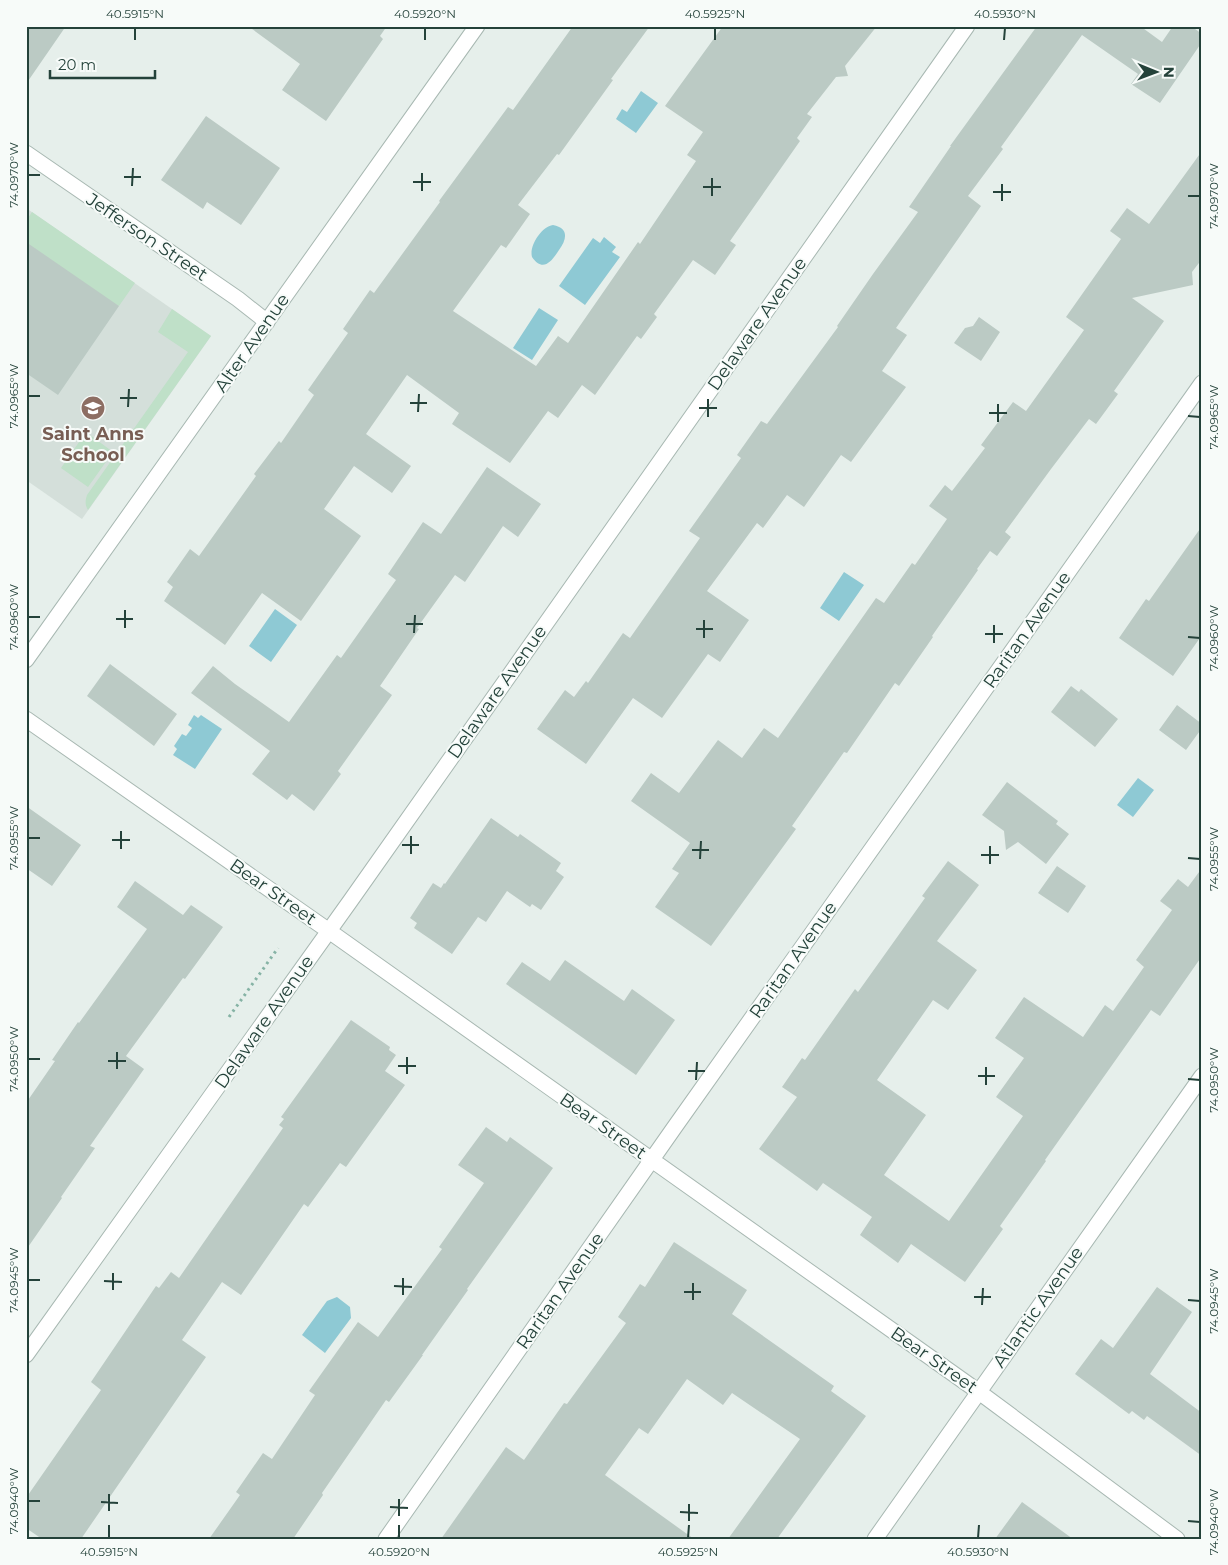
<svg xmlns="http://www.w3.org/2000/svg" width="1228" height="1565" viewBox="0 0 1228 1565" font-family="Montserrat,sans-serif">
	<rect width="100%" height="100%" fill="#e6efeb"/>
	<!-- built -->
	<path fill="#d4dfda" d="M26 208 211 336 82 519 26 480Z"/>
	<!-- green -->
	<path fill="#bfe0c8" d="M32 212 135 283 119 306 26 254V221Z
		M172 309 211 336 88 510C85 505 85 501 87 495L188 352 158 332Z
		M86 432 113 452 88 487 61 468Z"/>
	<!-- water -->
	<path fill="#8ec9d4" d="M641 91 658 103 636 133 616 119 622 109 627 112Z
		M553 225C569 228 567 239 559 250 552 261 543 273 532 257 529 246 541 227 553 225Z
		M604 237 616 247 612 252 620 257 585 305 559 286 593 238 600 243Z
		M539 308 558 320 532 360 513 348Z
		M844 572 864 585 839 621 820 608Z
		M275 609 297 625 271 662 249 646Z
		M194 715 198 718 201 715 222 729 195 769 173 755 177 749 174 746 182 734 186 736 192 728 188 725Z
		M1138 778 1154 790 1133 817 1117 805Z
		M337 1297 350 1307 351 1318 325 1353 302 1335 327 1301Z"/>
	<!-- building -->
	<path fill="#bbcac4" d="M26 26H66L26 84Z
		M248 26H387L380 36 383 39 326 121 282 90 300 64Z
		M573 26H650L611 79 613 80 559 155 557 154 518 205 530 214 506 248 501 245 453 311 536 366 558 336 568 343 638 242 640 244 696 161 687 155 703 132 665 106 723 26H877L845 66 848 76 836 77 807 114 812 117 797 138 800 141 730 241 736 245 715 275 693 260 654 314 657 317 641 339 637 336 595 395 582 385 558 418 548 411 510 463 452 424 459 413 407 375 366 434 411 466 392 493 354 466 324 509 361 536 301 621 262 593 225 645 164 601 173 587 167 582 190 549 199 556 256 476 254 474 279 441 281 443 314 395 308 390 348 333 343 329 370 290 374 293 440 202 439 201 508 107 513 110Z
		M1037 26H1140L1162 42 1173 26H1191L1202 34V42L1160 103 1131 84 1138 74 1082 35 1001 147 1003 149 968 196 981 206 896 328 907 335 882 371 906 387 851 462 841 455 804 507 787 495 763 528 757 523 707 591 749 620 720 662 708 654 662 718 633 698 586 764 537 729 565 690 574 697 586 681 588 683 623 633 630 638 700 538 689 531 741 458 737 455 761 421 767 424 838 327 837 326 873 274 918 212 909 207 951 146H950Z
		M206 116 280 168 241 225 207 202 203 209 161 180Z
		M1202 151V259L1192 272 1193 285 1132 298 1164 321 1114 391 1118 394 1096 424 1089 419 1051 469 1005 532 1011 537 997 556 990 551 977 569 978 570 932 636 933 637 899 686 895 683 847 753 844 752 792 826 796 829 711 946 655 907 679 873 672 869 690 843 631 801 651 773 679 793 718 740 742 758 764 728 778 738 876 598 884 603 912 563 915 565 947 519 929 506 945 485 952 491 985 448 981 445 1013 402 1026 411 1084 330 1066 317 1121 239 1110 231 1127 208 1149 224Z
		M26 242 119 306 58 395 26 373Z
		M979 317 1000 332 981 361 954 343 965 328 973 326Z
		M487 467 541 504 518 537 503 526 465 582 455 575 417 628 419 629 380 686 392 695 338 771 341 774 314 811 292 794 287 800 252 774 270 751 191 693 213 666 235 684 289 722 337 655 341 658 396 580 388 574 423 522 441 534Z
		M1202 526V635L1173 676 1119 638 1146 599 1149 601Z
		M110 664 177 714 154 746 87 696Z
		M1071 686 1079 692 1081 689 1118 719 1095 747 1051 712Z
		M1177 705 1202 724V728L1186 750 1159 730Z
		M1007 782 1058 821 1056 824 1069 834 1046 864 1018 842 1006 850 1004 831 982 815Z
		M26 806 81 845 52 886 26 868Z
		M491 818 518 837 520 834 561 863 556 871 564 877 541 910 532 904 530 907 507 891 486 922 478 917 452 954 414 928 417 923 410 918 433 883 441 888 444 883 445 884Z
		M948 861 979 885 937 941 977 970 948 1010 933 1000 877 1080 926 1115 884 1175 949 1221 1023 1116 996 1097 1024 1058 995 1038 1024 997 1083 1037 1105 1005 1113 1011 1144 967 1136 960 1172 910 1160 901 1178 879 1188 887 1202 868V956L1160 1016 1151 1010 1045 1160 1046 1161 1000 1226 1003 1229 965 1282 911 1244 898 1263 860 1235 872 1217 823 1183 817 1191 759 1149 797 1097 782 1087 802 1058 805 1060 855 989 858 992 925 898 922 896Z
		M1057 866 1086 886 1068 913 1038 893Z
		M135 881 183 915 191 905 223 927 185 979 183 978 126 1056 144 1069 90 1146 95 1148 61 1197 62 1198 26 1250V1103L55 1061 52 1060 78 1022 79 1023 147 929 117 907Z
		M565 960 624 1001 632 989 675 1020 636 1075 506 984 522 962 550 981Z
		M351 1020 390 1047 389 1050 396 1055 385 1071 405 1085 346 1167 340 1163 308 1207 304 1204 241 1295 222 1282 182 1340 206 1357 81 1539H42L26 1528V1498L101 1390 91 1382 156 1286 159 1288 171 1272 179 1278 283 1128 279 1125 284 1119 281 1117Z
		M486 1127 507 1142 510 1137 553 1168 467 1289 468 1290 422 1355H423L389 1402 386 1400 322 1493 323 1495 293 1539H209L240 1495 236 1492 263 1453 272 1459 315 1395 309 1391 358 1322 378 1337 442 1249 439 1247 484 1183 458 1165Z
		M674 1242 747 1290 732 1314 834 1386 831 1391 866 1416 777 1539H728L800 1439 732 1393 723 1405 687 1379 648 1434 639 1428 605 1475 694 1539H441L506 1447 524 1460 564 1403 567 1404 626 1323 618 1317 640 1284 645 1287Z
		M1157 1287 1192 1312 1150 1374 1202 1413V1456L1147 1416 1144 1420 1132 1411 1129 1414 1075 1374 1101 1339 1113 1348Z
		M1022 1502 1073 1539H995Z"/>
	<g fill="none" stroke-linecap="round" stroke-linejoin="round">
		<defs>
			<path id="minor" d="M26 153 238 299 267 322
				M26 660 477 26
				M26 719 329 931 979 1392 1177 1539
				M26 1355 351 900 967 26
				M386 1539 674 1128 1202 383
				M875 1539 1202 1076"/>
		</defs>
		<!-- minor casing -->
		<use href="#minor" stroke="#a8b8b2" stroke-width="17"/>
		<!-- path -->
		<path stroke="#86b3a5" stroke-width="3" stroke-dasharray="2.5 4" stroke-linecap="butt" d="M229 1017 278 948"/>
		<!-- minor -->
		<use href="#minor" stroke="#fff" stroke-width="15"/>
	</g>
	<!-- ticks -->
	<path fill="none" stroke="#24423a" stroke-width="2" d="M135 40V28M425 40V28M715 40V28M1004 40 1005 28M28 175H40M124 177H141M413 182H431M132 186 133 168M703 187H721M422 191V173M993 192H1011M712 196V178M1188 196H1200M1002 201V184M28 396H40M120 398H137M410 403H427M128 407 129 389M699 408H717M418 412 419 394M989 413H1007M1188 416 1200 417M708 417V399M998 422V404M28 617H40M116 619H133M406 624H423M125 628V610M696 629H713M414 633 415 615M985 634H1003M1188 637 1200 638M704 638V620M994 643V625M28 838H40M112 840H130M402 845H419M121 849V831M692 850H709M411 854V836M981 855H999M1188 858 1200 859M700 859 701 841M990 864V846M28 1059H40M108 1061H126M398 1066H416M117 1069V1052M688 1071H705M407 1074V1057M978 1076H995M1188 1079 1200 1080M696 1080 697 1062M986 1085V1067M28 1280H40M104 1281 122 1282M394 1286 412 1287M113 1290V1273M684 1292H701M403 1295V1278M974 1297H991M693 1300V1283M1188 1300 1200 1301M982 1305 983 1288M28 1501H40M101 1502 118 1503M390 1507 408 1508M109 1511V1494M680 1512 698 1513M399 1516V1499M689 1521V1504M1188 1521 1200 1522M109 1538V1525M399 1538V1525M688 1538 689 1525M978 1538 979 1525"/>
	<!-- icons -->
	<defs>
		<symbol id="school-disc" viewBox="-11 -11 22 22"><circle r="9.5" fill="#8d6e63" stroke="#f7fbf9"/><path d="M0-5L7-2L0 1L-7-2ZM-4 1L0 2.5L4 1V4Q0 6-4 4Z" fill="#fff"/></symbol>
	</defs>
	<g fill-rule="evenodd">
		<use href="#school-disc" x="79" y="394" width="28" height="28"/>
	</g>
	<g text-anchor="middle" stroke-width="4" stroke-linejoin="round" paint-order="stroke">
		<!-- street labels -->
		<g font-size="18" fill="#24423a" stroke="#f7fbf9">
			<text transform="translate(147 237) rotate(34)" y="6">Jefferson Street</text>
			<text transform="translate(757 324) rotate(-55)" y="6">Delaware Avenue</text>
			<text transform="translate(252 343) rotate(-55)" y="6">Alter Avenue</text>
			<text transform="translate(1027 630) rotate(-55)" y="6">Raritan Avenue</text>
			<text transform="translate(497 692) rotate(-55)" y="6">Delaware Avenue</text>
			<text transform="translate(273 892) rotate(35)" y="6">Bear Street</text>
			<text transform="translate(793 960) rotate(-55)" y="6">Raritan Avenue</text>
			<text transform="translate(264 1022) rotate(-55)" y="6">Delaware Avenue</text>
			<text transform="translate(603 1126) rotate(35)" y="6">Bear Street</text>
			<text transform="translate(560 1291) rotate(-55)" y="6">Raritan Avenue</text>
			<text transform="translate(1038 1307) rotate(-55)" y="6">Atlantic Avenue</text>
			<text transform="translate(934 1360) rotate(35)" y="6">Bear Street</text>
		</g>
		<!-- education labels -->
		<g font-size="18" font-weight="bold" fill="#785e54" stroke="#f7fbf9">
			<text x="93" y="440">Saint Anns<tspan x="93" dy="21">School</tspan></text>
		</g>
	</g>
	<!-- border -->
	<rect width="1228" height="1565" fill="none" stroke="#f7fbf9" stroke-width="55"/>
	<!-- north arrow -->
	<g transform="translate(1156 72) rotate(91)" stroke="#f7fbf9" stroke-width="4" paint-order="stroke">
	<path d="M0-4L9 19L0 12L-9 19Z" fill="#24423a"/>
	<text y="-8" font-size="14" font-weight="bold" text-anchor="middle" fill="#24423a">N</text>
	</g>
	<!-- scale -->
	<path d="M50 70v8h105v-8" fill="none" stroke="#24423a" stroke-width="2.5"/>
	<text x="58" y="70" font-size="15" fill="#24423a" stroke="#f7fbf9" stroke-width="4" paint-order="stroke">20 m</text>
	<rect x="28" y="28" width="1172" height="1510" fill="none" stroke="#24423a" stroke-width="2"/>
	<g font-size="12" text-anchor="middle" fill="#24423a">
		<text x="135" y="18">40.5915°N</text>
		<text x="425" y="18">40.5920°N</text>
		<text x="715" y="18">40.5925°N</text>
		<text x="1005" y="18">40.5930°N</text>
		<text transform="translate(14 175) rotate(-90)" y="4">74.0970°W</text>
		<text transform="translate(1214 196) rotate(-90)" y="4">74.0970°W</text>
		<text transform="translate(14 396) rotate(-90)" y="4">74.0965°W</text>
		<text transform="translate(1214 417) rotate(-90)" y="4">74.0965°W</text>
		<text transform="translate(14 617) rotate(-90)" y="4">74.0960°W</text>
		<text transform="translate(1214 638) rotate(-90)" y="4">74.0960°W</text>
		<text transform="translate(14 838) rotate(-90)" y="4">74.0955°W</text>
		<text transform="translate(1214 859) rotate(-90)" y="4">74.0955°W</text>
		<text transform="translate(14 1059) rotate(-90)" y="4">74.0950°W</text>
		<text transform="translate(1214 1080) rotate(-90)" y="4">74.0950°W</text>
		<text transform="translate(14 1280) rotate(-90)" y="4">74.0945°W</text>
		<text transform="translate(1214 1301) rotate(-90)" y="4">74.0945°W</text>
		<text transform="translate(14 1501) rotate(-90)" y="4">74.0940°W</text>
		<text transform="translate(1214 1522) rotate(-90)" y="4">74.0940°W</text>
		<text x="109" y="1556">40.5915°N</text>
		<text x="399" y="1556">40.5920°N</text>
		<text x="688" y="1556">40.5925°N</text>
		<text x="978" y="1556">40.5930°N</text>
	</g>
</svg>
